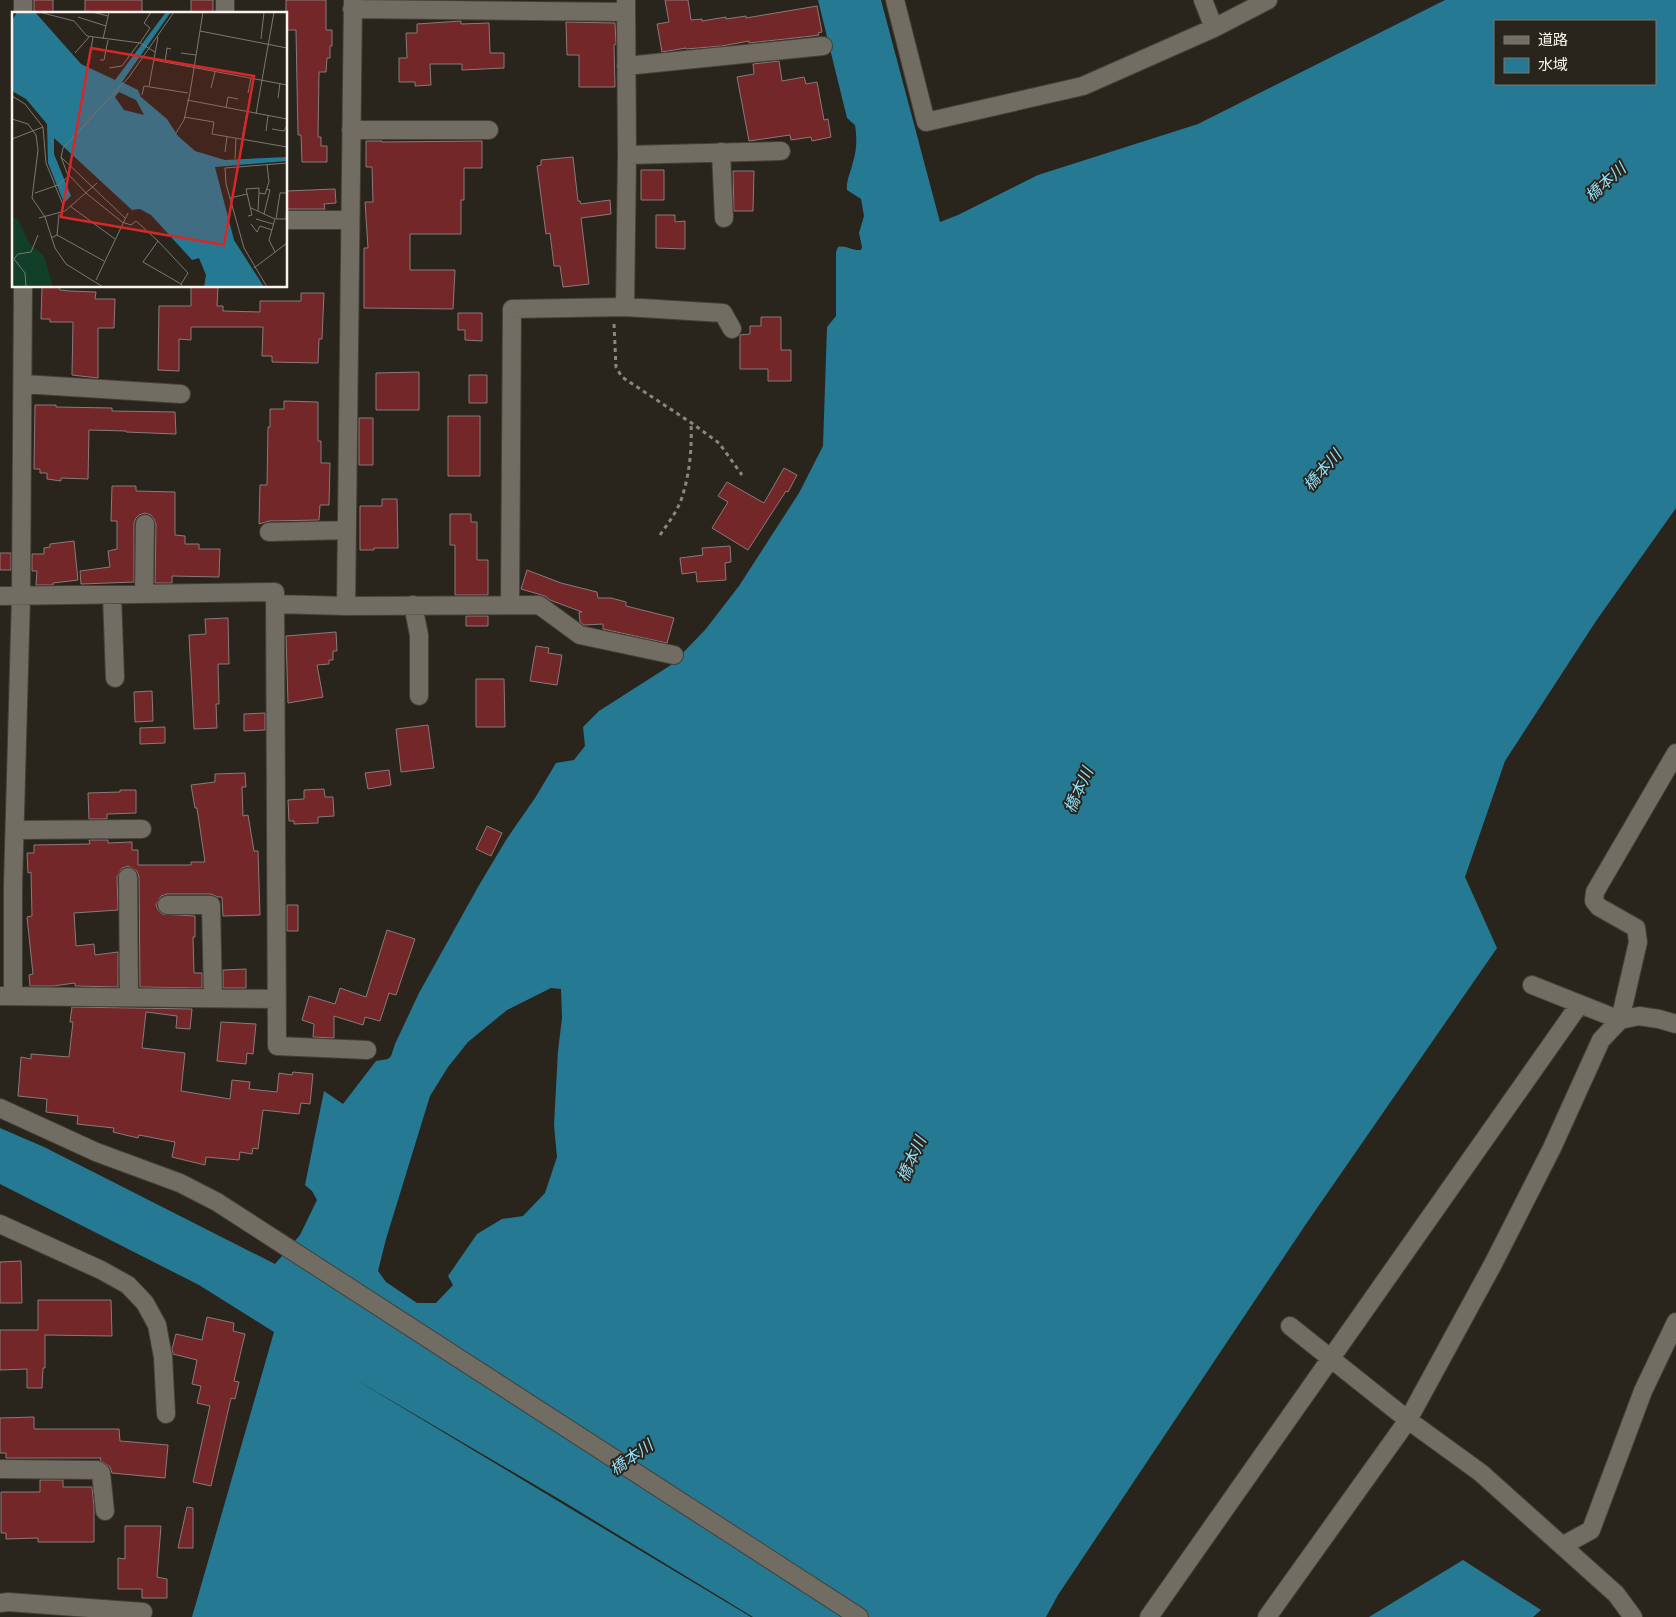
<svg xmlns="http://www.w3.org/2000/svg" width="1676" height="1617" viewBox="0 0 1676 1617" font-family="Georgia,'Noto Sans JP',serif">
	<rect width="100%" height="100%" fill="#29251c"/>
	<!-- water -->
	<path fill="#267992" fill-rule="evenodd" d="M818 0H881L940 222 958 215 1038 175 1198 124 1445 0H1676V508L1596 621 1505 761 1465 877 1497 948 1306 1224 1058 1595 1046 1617H753L564 1502 353 1378 751 1617H192L274 1332 199 1285 0 1184V1128L44 1147 275 1264 300 1235 317 1200 312 1191 305 1185 324 1091 343 1104 376 1061 388 1059 391 1056 395 1044 419 993 478 887 506 840 535 798 556 763 574 760 585 746 583 727 599 711 671 665 705 630 739 586 799 493 823 446 827 327 836 316V252L838 247C846 245 852 251 861 250L862 247 859 233 864 216 861 199 847 190C846 180 851 172 853 162 857 149 857 138 855 125L847 118ZM1495 21H1655V84H1495ZM551 988 561 989 562 1018 558 1051 554 1125 557 1157 545 1193 523 1216 502 1219 477 1234 448 1276 453 1285 436 1303H417L386 1282 378 1271 386 1239 430 1096 448 1067 468 1042 507 1010Z
		M1463 1560 1541 1610 1533 1617H1369Z"/>
	<!-- building -->
	<path fill="#732729" stroke="#897a79" d="M34 0H53V14H34Z
		M85 0H142V14H85Z
		M191 0H213V14H191Z
		M286 0H326V30H332V46H330V58H327L326 72H319L318 137H321V146H327V162H302L301 135H298L296 30H286Z
		M665 0H688L691 20 702 19V21L726 17V19L746 16V18L817 6 822 32 818 33 819 35 812 36 749 43V41L722 46 686 49V48L662 52 657 24 669 22Z
		M461 21V24L489 23 490 53H504V68L462 70V64H430L431 85 415 86V82H399V58H407L406 33H417V24Z
		M566 22 615 23 616 44 614 45 615 87H579V55H567Z
		M779 61 782 81 804 77 806 84 817 82 824 120 828 119 831 137 812 141 811 137 791 140 790 135 749 141 737 77 754 74 753 64Z
		M366 141H382V142L482 141V168H464V200H461V234H410V270H455L453 309 364 308V248H368L365 202H373L372 167H366Z
		M573 157 578 201H580L581 204 610 200 611 214 581 218 589 284 563 287 560 266H554L550 233 546 234 537 166 541 165V160Z
		M641 170H664V200H641Z
		M733 171H754L753 211H734Z
		M335 189 336 203 324 204 325 209H286V191Z
		M656 215H675V222L685 221V249L656 248Z
		M191 286H218L217 306H223V311L260 312V301H301V293H324L322 339H319L318 363 272 362V356H262L263 327H191V340L179 339V371L158 370 159 306H191Z
		M42 287H59L60 290 70 291 96 292 95 299H115L114 328H98V378L72 375 73 322H50V319H41Z
		M458 313H482V341L465 340V330H458Z
		M761 317H781V350H791V381H768V369H740V335L750 334V326H761Z
		M419 372V410H376V373Z
		M469 375H487V403H469Z
		M284 401 318 402V441H321V463H330L329 505H320L319 520 269 521 259 524 260 485H267L268 427H270V409H284Z
		M35 405H56V407L112 408V411L175 412 176 434 126 432V431L89 430 88 479 61 478V481L47 479V473H40V469H34Z
		M448 416H480V476H448Z
		M359 418H373V465H359Z
		M784 468 797 475 788 492 786 491 748 550 712 528 728 502 718 496 727 482 764 503Z
		M112 486H136V491L175 492V535L185 536V544H199V549H220L219 577 172 576V583H155L156 524 154 519 151 515 145 513 139 515 136 518 134 523V582L81 584 80 571 110 567 108 551 117 549V521H111Z
		M382 499H397L398 548H374V550H360V506H382Z
		M450 514H471V522H477V560H488V595H455V545H450Z
		M74 541 78 580 53 583V585H36L37 571H32V554H44V548L50 547V544Z
		M730 546 731 562 725 563 726 580 697 582 696 572 682 574 680 558 703 555 702 548Z
		M0 553H11V570H0Z
		M527 570 561 583 597 592 598 598H611L626 602V606L674 618 667 643 603 629V624L584 625 580 622 579 612H582L550 600 545 596 521 589Z
		M466 616H488V626H466Z
		M228 618 229 664H218L219 704H216L217 728 194 729 189 635 206 634 205 619Z
		M336 632 337 651H333V660H329V664L317 665 323 697 288 703 286 636Z
		M536 646 549 648 548 653 562 655 557 685 530 681Z
		M476 679H504L505 727H476Z
		M152 691 153 721 135 722 134 692Z
		M265 713V730L244 731V714Z
		M428 725 434 768 401 772 396 729Z
		M165 727V743L140 744V728Z
		M389 770 391 785 368 789 365 773Z
		M245 773 246 787H242L243 816 248 815 254 851H258L260 915 223 916 222 897H218L211 894H167L161 896 156 905 158 910 162 914 195 916V937H193L194 973H202V988L140 987 139 877 137 871 128 866 122 868 117 877 118 910 74 913 76 946 94 944 95 955 118 952V987L75 986V983L53 986H30L29 975 33 974 27 917 32 916 31 872 28 873 27 853H34V845L90 844 89 840H108V843L132 842V850H138V865H191V862H205L197 808H195L191 785 215 782V774Z
		M324 789 325 797H333L334 816 318 817V823L294 824V821H289L288 800 304 799V790Z
		M120 790H136V813L107 814V819H89L88 793 120 792Z
		M487 826 502 833 491 856 476 849Z
		M287 905H298V931H287Z
		M387 930 415 939 396 995 389 993 380 1021 365 1017 363 1025 334 1016V1038L313 1037 314 1024 302 1020 309 996 335 1004 340 988 366 997Z
		M246 969V988H223V970Z
		M72 1007 192 1009 190 1029 176 1028 177 1016 146 1012 142 1048 185 1053 181 1091 230 1099 232 1080 250 1082 249 1089 277 1092 279 1073 292 1075 293 1072 313 1074 310 1104 301 1103 299 1114 263 1110 258 1149 253 1148 252 1154 240 1152 239 1160 206 1157 205 1165 172 1157 175 1142 139 1135 138 1138 113 1132 114 1128 77 1124 78 1116 46 1112 47 1099 18 1096 21 1057 31 1059V1054L69 1057 73 1022H70Z
		M221 1022 256 1024 253 1054 247 1053 246 1064 217 1061Z
		M21 1261 22 1303H0V1262Z
		M38 1300H111L112 1336 45 1335V1368H43L42 1388H27V1369L0 1370V1330H38Z
		M207 1317 234 1323 233 1331 245 1334 234 1381 239 1382 235 1399 231 1398 211 1486 193 1482 210 1406 197 1403 201 1386 192 1384 197 1360 173 1354 172 1349 176 1334 202 1340Z
		M34 1417V1429H119L120 1441 168 1445 165 1478 112 1473 110 1467 100 1460 101 1458H6V1453H0V1418Z
		M40 1480H63V1487H92L94 1506V1542H38V1538L6 1539V1533H1V1492H40Z
		M187 1507 193 1508V1548H178Z
		M125 1526H161L157 1577 167 1579V1598H142V1589H118V1558L125 1559Z"/>
	<g fill="none" stroke-linecap="round" stroke-linejoin="round">
		<defs>
			<path id="minor" d="M23 0V14
				M895 0 926 122 1083 86 1214 28 1268 0
				M1203 0 1214 28
				M352 9 626 12
				M225 14V0
				M626 66 823 46
				M351 130H489
				M721 152 724 218
				M627 155 781 151
				M286 220H350
				M625 307 723 313 732 329
				M23 384 181 394
				M269 532 347 530
				M144 594 145 524
				M112 595 115 678
				M0 596 275 592 277 1046 367 1050
				M275 604 346 606 539 605 580 635 674 655
				M510 604 512 309 625 307 627 155 626 0
				M413 605 419 635V696
				M346 606 353 0
				M15 830 142 829
				M128 877 129 997
				M167 905H211L213 998
				M1532 985 1620 1020 1639 1016 1659 1019 1676 1024
				M0 996 277 999
				M13 996V885L21 596 23 286
				M0 1108 96 1152 180 1183 217 1202 859 1617
				M0 1224 101 1270 128 1285 145 1303 157 1325 163 1357 166 1414
				M1290 1326 1408 1420 1481 1473 1616 1594 1633 1617
				M0 1469 97 1470 101 1473 105 1511
				M1562 1546 1591 1530 1643 1391 1676 1322
				M0 1603 8 1602 143 1612
				M1149 1617 1579 1005
				M1267 1617 1408 1420 1493 1264 1552 1148 1601 1040 1620 1020 1638 942 1636 928 1599 907 1594 901 1595 892 1676 753"/>
		</defs>
		<!-- minor casing -->
		<use href="#minor" stroke="#444139" stroke-width="20"/>
		<!-- path -->
		<path stroke="#8a877f" stroke-width="3" stroke-dasharray="4 4" stroke-linecap="butt" d="M614 324 616 367 622 377 693 424 719 443 742 475
			M660 535C669 522 679 509 683 494 690 471 692 447 691 423"/>
		<!-- minor -->
		<use href="#minor" stroke="#726d62" stroke-width="18"/>
	</g>
	<g text-anchor="middle" stroke-width="4" stroke-linejoin="round" paint-order="stroke">
		<!-- water labels -->
		<g font-size="16" font-style="italic" fill="#94dffa" stroke="#29251c">
			<text transform="translate(1605 182) rotate(-42)" y="6">橋本川</text>
			<text transform="translate(1322 470) rotate(-49)" y="6">橋本川</text>
			<text transform="translate(1078 790) rotate(-66)" y="6">橋本川</text>
			<text transform="translate(911 1159) rotate(-66)" y="6">橋本川</text>
			<text transform="translate(631 1457) rotate(-35)" y="6">橋本川</text>
		</g>
	</g>
	<!-- overview -->
	<g transform="translate(12 12)">
		<rect width="275" height="275" fill="#29251c"/>
		<path d="M0 204 7 209 17 231 32 244 41 275H0Z" fill="#113f29"/>
		<path d="M5 0H23L69 52 103 68 154 0H159L110 70 126 78 129 85 155 107 166 124 183 139 213 148 275 145V149L203 155 222 228 252 275H192L194 263 187 246 180 248 139 203 128 197 120 198 42 126V142L59 184 52 191 36 151 35 112 14 87 0 79V9ZM107 80 124 88 132 103 112 98 103 85Z" fill="#267992" fill-rule="evenodd"/>
		<path fill="none" stroke="#7b7870" stroke-width="1" d="M27 0 62 9 75 24 128 31 143 40M80 0 96 4M162 0 117 65 51 136 49 145 55 161 74 181 110 210 119 213 124 209 146 229 131 250 169 272M66 5 94 14M188 19 275 36M91 27 97 0M249 27 252 0M128 31 138 16 132 11 139 0M63 41 77 25M169 41 184 43M88 48H92L96 28M142 48 275 73M77 50 81 25M153 50 155 36 159 37M97 56 110 54 127 31M137 74 146 25M199 76 203 60M236 81 239 66M130 83 132 74 176 81M0 84 13 92 31 115 34 151 51 193M266 86 268 71M175 88 275 107M214 96 216 85 226 87M244 102 262 0M172 105 202 110 200 122 275 135M0 107 16 112 24 123 26 138 20 186 33 205 43 236 54 252 91 275M260 117 272 119 275 113M254 119 256 104M164 121 172 108 178 81 191 0M0 127 31 115M230 127 235 100M213 140 215 125M49 145 113 206M223 147 224 126M23 181 46 173 57 164M218 186 235 182M58 194 103 227M239 196 263 207 257 228 263 240M246 199 247 181 253 182 257 170 255 152M252 202 258 178 254 177M236 204 240 203 234 177 247 176V181M27 206 53 199 85 171M244 207 261 212M264 207 268 181H275M264 207H274L275 192M239 212 245 220 248 214 260 218M45 223 92 249M39 226 45 223 47 202M146 229 176 261 169 272 171 275M242 256 275 231M84 268 116 201M14 275 13 261 2 247 6 242 19 240 26 223M255 275 232 236 214 172 213 156 275 151"/>
		<path fill="#d62828" fill-opacity="0.15" stroke="#d62828" stroke-width="2.5" d="M79 36 242 64 212 233 49 205Z"/>
		<rect width="275" height="275" fill="none" stroke="#f6f4ed" stroke-width="2.5"/>
	</g>
	<!-- legend -->
	<rect x="1494" y="20" width="162" height="65" fill="#29251c" stroke="#7b7870"/>
	<rect x="1504" y="36" width="25" height="8" fill="#726d62" stroke="#7b7870"/>
	<text x="1538" y="45" font-size="15" fill="#f6f4ed">道路</text>
	<rect x="1504" y="58" width="25" height="15" fill="#267992" stroke="#7b7870"/>
	<text x="1538" y="70" font-size="15" fill="#f6f4ed">水域</text>
</svg>
